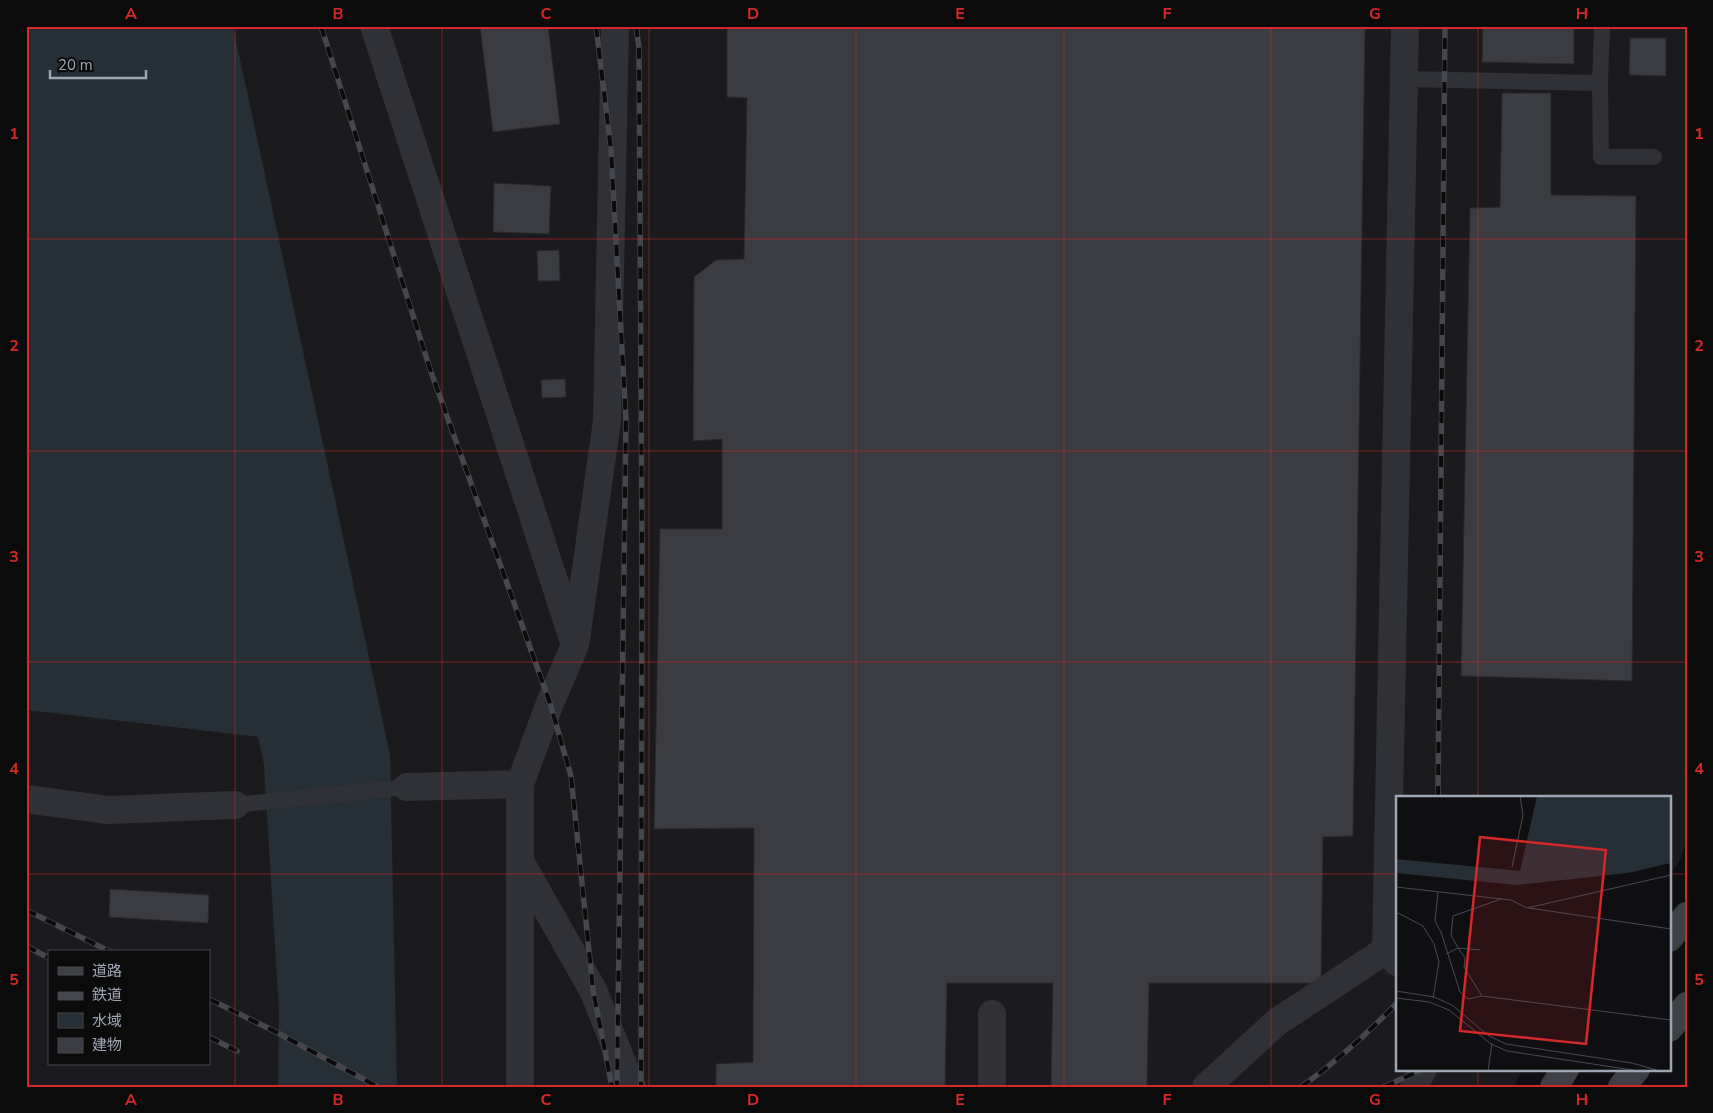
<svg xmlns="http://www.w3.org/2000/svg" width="1713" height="1113" viewBox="0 0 1713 1113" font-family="'Nunito Sans','Noto Sans JP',sans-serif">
	<rect width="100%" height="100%" fill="#0f0f11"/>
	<!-- built -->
	<path fill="#1b1b1e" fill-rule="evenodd" d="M233 26H1687V839L1680 861 1669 875V797H1397V1069H1522L1514 1087H26V710L258 737 264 764 390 754ZM49 952H209V1064H49Z"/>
	<!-- water -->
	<path fill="#252f35" d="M26 26H233L390 754 397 1087H278L279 1012 264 765 258 737 26 710Z"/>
	<!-- building -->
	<path fill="#3b3c41" stroke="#29292d" d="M480 26H548L560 124 493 132Z
		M727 26H1365L1353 836 1323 837 1321 983H1149L1147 1087H1051L1053 983H947L945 1087H716V1064L753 1062 754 828 654 829 660 529H722V439L693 441 694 277 716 260 744 259 747 98 727 97Z
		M1483 26H1574V64L1482 62Z
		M1630 38H1666V76L1629 75Z
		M1502 93H1551V195L1636 196 1632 681 1461 676 1470 208 1500 207Z
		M494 183 551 186 549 234 493 232Z
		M559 250 560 281H538L537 251Z
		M565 379 566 397 542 398 541 380Z
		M110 889 209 895 208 923 109 917Z"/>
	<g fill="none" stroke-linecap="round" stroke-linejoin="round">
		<!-- lane -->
		<path stroke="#303136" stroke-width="16" d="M1602 28 1600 83 1601 157H1654
			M1404 79 1600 83
			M235 805 407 787"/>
		<!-- street -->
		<path stroke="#303136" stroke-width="28" d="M374 26 575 645 550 703 520 784V1087
			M576 639 607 421 615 26
			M407 787 520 784
			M26 799 108 810 235 805
			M522 865 593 990 632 1087
			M1397 962 1386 950 1405 26
			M992 1014V1087
			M1206 1087 1277 1022 1386 950
			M1414 1087 1423 1069"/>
		<!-- secondary -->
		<path stroke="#3e4046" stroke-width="28" d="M1669 938 1687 916
			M1669 1028 1687 1006
			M1554 1087 1565 1069
			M1622 1087 1636 1069"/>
		<defs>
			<path id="rail" d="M321 26 430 369 550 703 571 776 593 990 612 1087
				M596 26 611 150 626 421 617 1087
				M636 26 639 48 642 544 641 1087
				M1438 797 1445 26
				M26 910 111 952
				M26 946 49 958
				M209 999 276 1032 378 1087
				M209 1037 237 1051
				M1301 1087C1336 1062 1368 1033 1397 1003
				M1384 1087 1423 1069"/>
		</defs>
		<!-- rail casing -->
		<use href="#rail" stroke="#45474d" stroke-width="5.5"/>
		<!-- rail -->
		<use href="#rail" stroke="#0b0b0c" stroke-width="4" stroke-dasharray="11" stroke-linecap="butt"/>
	</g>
	<!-- grid -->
	<path fill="none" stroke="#d62828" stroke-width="1" stroke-opacity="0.55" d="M235 26V1087M442 26V1087M649 26V1087M856 26V1087M1064 26V1087M1271 26V1087M1478 26V797M26 239H1687M26 451H1687M26 662H1687M26 874H1397M1669 874H1687M1478 1069V1087"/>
	<!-- overview -->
	<g transform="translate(1396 796)">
		<rect width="275" height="275" fill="#0f0f11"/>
		<path d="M141 0H275V67L232 77 120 89 0 77V63L124 75Z" fill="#252f35"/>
		<path fill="none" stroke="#494b52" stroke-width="1" d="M116 71 127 19 124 0M0 91 115 104 131 112 275 79M42 96 39 125 45 136 64 196 72 203 86 200 275 224M133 112 275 133M0 116 27 130 38 148 43 166 37 202M84 154 62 152 55 139 57 120 105 103M50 158 62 152 69 162 68 171 86 200M0 195 38 201 56 209 93 240 110 248 236 267 264 275M0 202 33 206 53 214 95 248 111 255 243 275M92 275 96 247"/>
		<path fill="#d62828" fill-opacity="0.15" stroke="#d62828" stroke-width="2.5" d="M84 41 210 54 190 248 64 235Z"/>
		<rect width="275" height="275" fill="none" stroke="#9fa6b3" stroke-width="2.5"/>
	</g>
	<!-- border -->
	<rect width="1713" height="1113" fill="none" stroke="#0b0b0c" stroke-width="55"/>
	<!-- legend -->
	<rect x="48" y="950" width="162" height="115" fill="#0b0b0c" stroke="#46494f"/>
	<rect x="58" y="967" width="25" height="8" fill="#3e4046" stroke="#46494f"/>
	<text x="92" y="976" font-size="15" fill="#9fa6b3">道路</text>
	<rect x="58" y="992" width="25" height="8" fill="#45474d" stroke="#46494f"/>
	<text x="92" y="1000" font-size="15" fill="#9fa6b3">鉄道</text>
	<rect x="58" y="1013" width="25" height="15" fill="#252f35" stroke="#46494f"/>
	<text x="92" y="1026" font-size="15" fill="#9fa6b3">水域</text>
	<rect x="58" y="1038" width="25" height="15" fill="#3b3c41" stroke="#46494f"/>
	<text x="92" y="1050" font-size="15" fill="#9fa6b3">建物</text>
	<!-- scale -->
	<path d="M50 70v8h96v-8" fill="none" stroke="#9fa6b3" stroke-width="2.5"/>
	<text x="58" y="70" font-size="15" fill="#9fa6b3" stroke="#0b0b0c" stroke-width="4" paint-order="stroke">20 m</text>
	<rect x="28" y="28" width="1658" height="1058" fill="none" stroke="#d62828" stroke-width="2"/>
	<g font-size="16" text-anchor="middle" font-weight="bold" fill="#d62828">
		<text x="131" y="19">A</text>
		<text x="338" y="19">B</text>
		<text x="546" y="19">C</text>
		<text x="753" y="19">D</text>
		<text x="960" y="19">E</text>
		<text x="1167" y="19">F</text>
		<text x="1375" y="19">G</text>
		<text x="1582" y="19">H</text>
		<text x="14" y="139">1</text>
		<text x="1699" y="139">1</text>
		<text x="14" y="351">2</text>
		<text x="1699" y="351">2</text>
		<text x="14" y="562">3</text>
		<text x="1699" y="562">3</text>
		<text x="14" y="774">4</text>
		<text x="1699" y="774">4</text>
		<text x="14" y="985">5</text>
		<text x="1699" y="985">5</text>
		<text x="131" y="1105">A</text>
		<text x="338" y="1105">B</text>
		<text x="546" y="1105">C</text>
		<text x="753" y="1105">D</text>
		<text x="960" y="1105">E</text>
		<text x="1167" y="1105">F</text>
		<text x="1375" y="1105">G</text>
		<text x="1582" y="1105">H</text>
	</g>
</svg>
